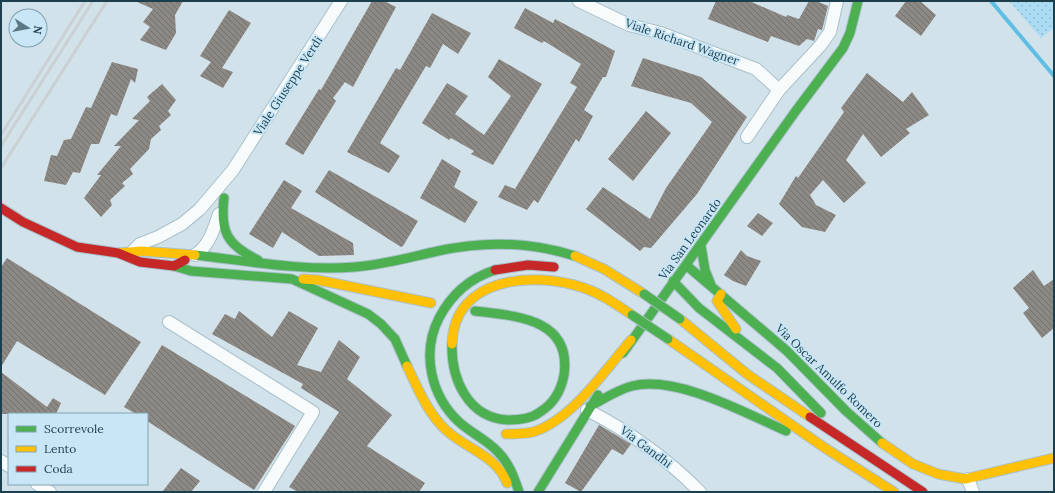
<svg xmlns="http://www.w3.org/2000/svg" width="1055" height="493" viewBox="0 0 1055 493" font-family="Lora,serif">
	<defs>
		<pattern id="green-dots" width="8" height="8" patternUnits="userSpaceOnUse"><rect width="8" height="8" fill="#acdcf4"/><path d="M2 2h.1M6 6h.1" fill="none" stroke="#93bed3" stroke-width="1.8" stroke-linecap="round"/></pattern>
		<pattern id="building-back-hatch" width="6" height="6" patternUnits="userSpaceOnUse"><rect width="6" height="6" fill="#8c8884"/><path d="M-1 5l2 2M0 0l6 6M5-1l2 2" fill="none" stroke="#72716e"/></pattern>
	</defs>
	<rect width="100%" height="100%" fill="#d2e2ea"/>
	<!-- green -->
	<path fill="url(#green-dots)" d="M1009 1H1054V28L1041 38Z"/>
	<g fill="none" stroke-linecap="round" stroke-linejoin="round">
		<!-- stream -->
		<path stroke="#60bee4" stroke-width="4" d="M991 1 1054 76"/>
	</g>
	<!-- building -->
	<path fill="url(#building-back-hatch)" d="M135 1H183L175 15 176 33 166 50 140 40 150 27 143 22 153 9Z
		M372 1H384L396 7 353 87 345 82 333 98 336 101 303 155 285 144 319 89 321 90Z
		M716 1H749L786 17 787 15 799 19 809 1H816L828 6 822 30 818 29 814 41 807 39 799 46 771 36 768 42 708 19Z
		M906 1H920L936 15 921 36 895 16Z
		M525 8 553 23 555 19 615 51 606 77H603L584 110 593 116 579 142 576 139 538 203 534 200 527 210 498 197 505 185 515 189 577 87 570 83 581 64 544 41 542 43 514 28Z
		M229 10 251 23 222 68 233 72 223 88 200 76 211 62 200 56Z
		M432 13 471 33 458 54 443 44 430 68 426 66 380 143 400 156 389 173 347 152 396 68 400 70Z
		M643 58 701 77 747 117 697 194 651 248 644 247 640 251 586 209 603 187 650 219 666 188 712 122 691 103 631 86Z
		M499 59 542 84 493 165 471 154 474 151 451 138 449 140 422 123 447 83 468 96 455 114 484 135 511 96 488 77Z
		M112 62 138 69 135 83 131 79 117 116 111 114 99 144H91L80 173 73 172 66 185 44 181 51 155 57 156 64 140 71 139 86 107 91 108Z
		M867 73 903 102 912 92 929 115 906 129 910 133 881 157 863 134 846 160 866 183 844 203 823 180 810 195 816 205 836 215 825 232 802 227 779 204 796 176 798 178 844 112 841 108Z
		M162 84 176 100 168 111 171 115 159 126 161 130 151 139 149 149 130 169 133 174 122 183 125 186 110 200 112 205 101 217 84 198 101 175H97L121 146H114L139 120 132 119 150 101 147 97Z
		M646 111 671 133 633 181 608 159Z
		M442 159 461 171 454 187 478 202 465 223 420 198Z
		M329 170 418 221 403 246 401 247 315 192Z
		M284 180 302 191 291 208 353 243 354 255 319 256 282 232 273 248 249 234Z
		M758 213 773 223 762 236 747 226Z
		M741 250 747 256 761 261 746 286 733 281 724 275Z
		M7 258 141 342 105 395 17 341 1 367V267Z
		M1033 270 1044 286 1054 279V328L1042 338 1023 313 1029 308 1013 288Z
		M239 311 272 337 289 311 318 328 297 365 321 372 339 340 360 357 347 379 392 415 367 446 425 483 419 492H298L289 487 339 412 301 388 303 384 212 334 225 314 235 319Z
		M162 345 295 426 254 490 147 421V414H136L124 407Z
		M1 372 47 407 53 398 61 403 56 414H1Z
		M599 425 631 444 623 455 612 449 581 492 565 483Z
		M181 468 200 481 191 492H162Z"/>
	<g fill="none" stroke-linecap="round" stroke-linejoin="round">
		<defs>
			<path id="street" d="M579 1 629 25 661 33 756 69 779 90
				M747 137 779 90 820 46 830 32 837 1
				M133 251 140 244 158 237 182 224 200 209 233 170 341 1
				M195 255C209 246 214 229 219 214
				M169 322 313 412 264 492
				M587 410C627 430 669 460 700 492
				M1 461 9 466
				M968 479 973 492
				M37 484 50 492"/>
			<path id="fast" d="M224 198C220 232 227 245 258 260
				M701 246 705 270 711 285
				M195 255C248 261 301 271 355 267 383 265 410 257 438 251 483 241 531 242 575 256
				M686 265 787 351 846 411 882 443
				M174 266 191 271 292 279 368 314 381 324 395 339 407 366
				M495 270C470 278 451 295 439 318 421 353 431 396 459 422 471 433 487 440 498 452 509 463 514 477 519 492
				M673 281 699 308 777 368 821 413
				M452 344C451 379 468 418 508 420 519 420 531 419 540 412 553 404 561 391 564 375 572 318 515 316 475 311
				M623 353 795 112 843 48 850 33 858 1
				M590 406C604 399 617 390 632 386 677 375 745 413 786 431
				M538 492 598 395"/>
			<path id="slow" d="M119 253 141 251 195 255
				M575 256 604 269 644 294
				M303 279 318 280 431 303
				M721 294 717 301 736 329
				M680 319 747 374 810 417
				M668 339 825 448 894 492
				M452 344C454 276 535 271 584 288 602 294 617 305 632 315
				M407 366C418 389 428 414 447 431 467 449 497 456 507 483
				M506 434C515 434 524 434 533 432 572 420 606 369 631 340
				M882 443 913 464 938 474 965 479 1054 458"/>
			<path id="jam" d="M1 208 23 222 77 247 118 253 140 262 174 266 185 260
				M495 270 528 265 554 267
				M810 417 923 492"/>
		</defs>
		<!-- street casing -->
		<use href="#street" stroke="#a9c0cb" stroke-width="14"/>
		<!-- fast casing -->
		<use href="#fast" stroke="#a9c0cb" stroke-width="11"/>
		<!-- slow casing -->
		<use href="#slow" stroke="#a9c0cb" stroke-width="11"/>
		<!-- jam casing -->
		<use href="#jam" stroke="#a9c0cb" stroke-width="11"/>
		<!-- street -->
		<use href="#street" stroke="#f8fbfc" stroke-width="12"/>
		<!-- fast -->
		<use href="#fast" stroke="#4caf50" stroke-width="9"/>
		<!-- slow -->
		<use href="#slow" stroke="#ffc107" stroke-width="9"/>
		<!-- jam -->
		<use href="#jam" stroke="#c62828" stroke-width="9"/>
		<!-- rail -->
		<path stroke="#cad0d3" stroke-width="3" d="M1 135 85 1
			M1 146 93 1
			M1 168 107 1"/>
		<defs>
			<path id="fast-bridge" d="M644 294 680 319
				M632 315 668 339"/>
		</defs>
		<!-- fast-bridge casing -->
		<use href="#fast-bridge" stroke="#b1c0c7" stroke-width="11" stroke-linecap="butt"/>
		<!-- fast-bridge -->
		<use href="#fast-bridge" stroke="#4caf50" stroke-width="9"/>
	</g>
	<g text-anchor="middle" stroke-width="4" stroke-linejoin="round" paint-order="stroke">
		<!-- street labels -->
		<g font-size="12" fill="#1c3f4e" stroke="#c8e6f5">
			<text transform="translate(682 42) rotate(19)" y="4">Viale Richard Wagner</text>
			<text transform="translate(288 86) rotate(-57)" y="4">Viale Giuseppe Verdi</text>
			<text transform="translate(690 239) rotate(-54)" y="4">Via San Leonardo</text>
			<text transform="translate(829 376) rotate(44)" y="4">Via Oscar Amulfo Romero</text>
			<text transform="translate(646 447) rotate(37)" y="4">Via Gandhi</text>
		</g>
	</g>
	<!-- border -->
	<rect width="1055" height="493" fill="none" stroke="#1c3f4e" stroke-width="4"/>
	<!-- legend -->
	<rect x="8" y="413" width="140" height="72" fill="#c8e6f5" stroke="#83a3b2"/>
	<rect x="16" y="426" width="20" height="6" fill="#4caf50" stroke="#83a3b2"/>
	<text x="44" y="433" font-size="12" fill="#1c3f4e">Scorrevole</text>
	<rect x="16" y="446" width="20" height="6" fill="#ffc107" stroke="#83a3b2"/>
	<text x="44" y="453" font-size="12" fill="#1c3f4e">Lento</text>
	<rect x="16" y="466" width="20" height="6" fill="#c62828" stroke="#83a3b2"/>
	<text x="44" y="473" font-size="12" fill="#1c3f4e">Coda</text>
	<!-- north arrow -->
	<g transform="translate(28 28) rotate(101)"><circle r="19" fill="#c8e6f5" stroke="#83a3b2"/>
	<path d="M0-3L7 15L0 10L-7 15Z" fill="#5c7885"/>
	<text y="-6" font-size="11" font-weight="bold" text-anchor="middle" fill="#1c3f4e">N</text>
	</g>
</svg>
